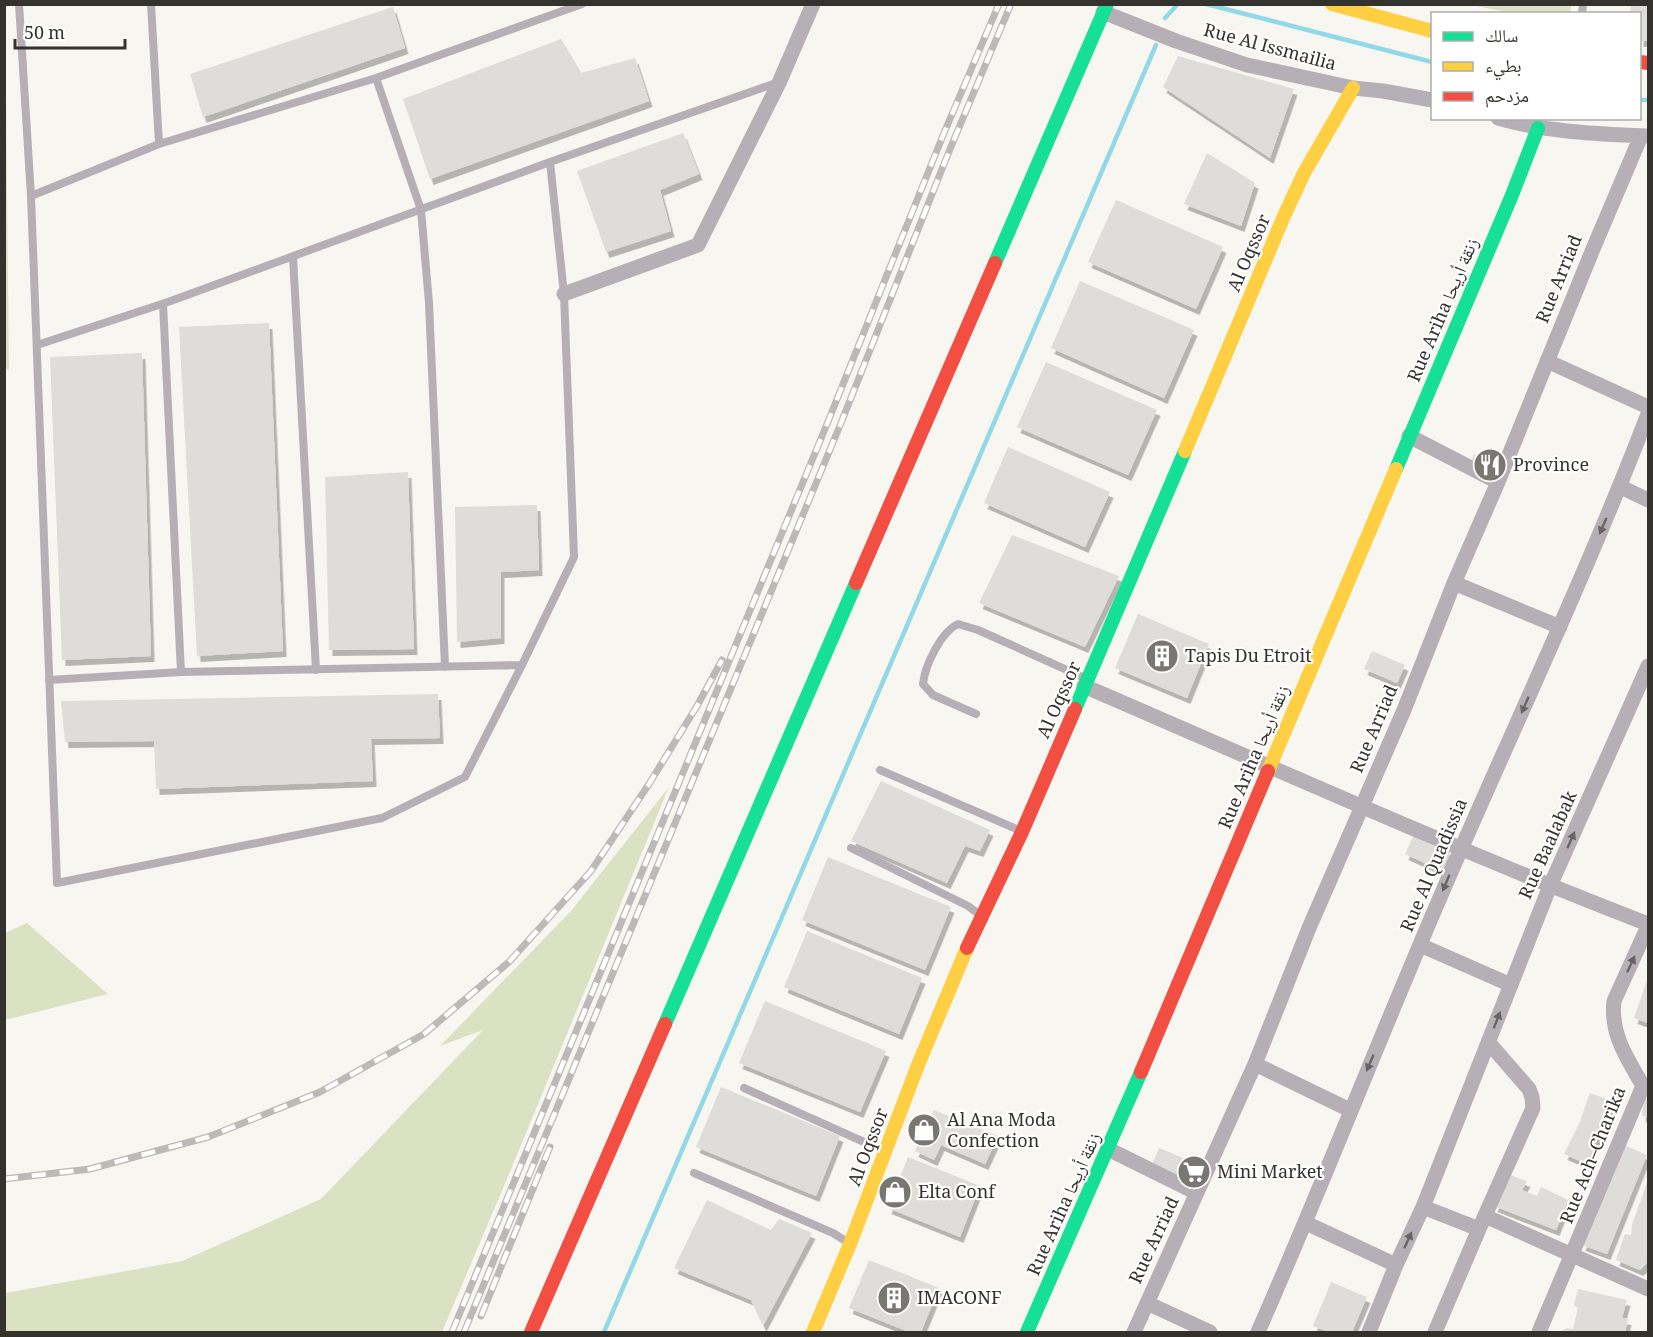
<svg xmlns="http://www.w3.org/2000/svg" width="1653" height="1337" viewBox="0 0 1653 1337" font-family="Georgia,'Noto Naskh Arabic',serif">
	<defs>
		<filter id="shadow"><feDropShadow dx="3.5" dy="6" stdDeviation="0" flood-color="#0004"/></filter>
	</defs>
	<rect width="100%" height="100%" fill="#f8f6f0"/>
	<!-- green -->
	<path fill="#dbe2c4" d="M4 5H5L9 370 4 368Z
		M1471 5H1571L1570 14 1512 13Z
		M669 787 512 1167 442 1332H5V1293L182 1261 321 1199 483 1030 440 1046 571 911Z
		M27 923 108 994 5 1020V933Z"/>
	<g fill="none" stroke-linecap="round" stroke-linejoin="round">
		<!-- stream -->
		<path stroke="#92d9e8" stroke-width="4.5" d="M1206 4 1432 62
			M1165 18 1178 4
			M1640 100H1648
			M604 1332 1156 45"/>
	</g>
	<!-- building -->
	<path fill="#dfddd9" filter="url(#shadow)" d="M1631 4H1648V41H1640V14H1630Z
		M393 7 405 48 203 117 190 74Z
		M561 39 581 73 635 58 649 101 430 179 403 99Z
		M1178 56 1294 89 1270 158 1163 87Z
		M683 133 699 174 660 190 671 231 606 252 577 171Z
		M1207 153 1255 183 1241 226 1184 204Z
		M1116 200 1223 247 1196 309 1088 262Z
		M1080 281 1194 330 1164 398 1051 348Z
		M269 323 283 651 197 656 179 327Z
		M142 353 151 656 62 660 50 357Z
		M1046 362 1157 410 1128 475 1017 427Z
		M1008 447 1110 492 1085 547 984 503Z
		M1474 454 1492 462 1488 470 1471 463Z
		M408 472 414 649 329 650 325 477Z
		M537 505 539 570 501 572V638L457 642 455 507Z
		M1012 535 1119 576 1085 647 979 603Z
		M1138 614 1209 644 1187 698 1115 668Z
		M1372 651 1405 665 1397 683 1364 669Z
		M438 694 440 738 371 739 373 781 156 789 154 741 65 742 61 701Z
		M881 781 990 830 980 851 965 846 947 883 851 841Z
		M1414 835 1451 851 1442 871 1405 854Z
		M828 857 951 907 925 970 802 920Z
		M807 931 922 978 899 1034 784 987Z
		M1648 977V1023L1634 1018Z
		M765 1001 886 1051 860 1112 739 1063Z
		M721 1087 840 1136 816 1196 696 1147Z
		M1590 1093 1612 1101 1587 1164 1564 1154 1579 1124Z
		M1644 1099H1648V1117L1642 1116Z
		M934 1110 998 1136 985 1164 941 1145 934 1160 915 1151Z
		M1624 1145 1647 1155 1607 1254 1582 1245Z
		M1159 1148 1198 1164 1190 1183 1151 1167Z
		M908 1157 980 1186 960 1237 888 1208Z
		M1508 1174 1527 1181 1522 1190 1537 1196 1541 1187 1568 1200 1556 1230 1494 1206Z
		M1648 1179V1262L1640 1270 1616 1260 1625 1234 1631 1235 1632 1225Z
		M707 1200 771 1230 779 1219 812 1233 763 1326 751 1300 674 1268Z
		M869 1260 939 1288 921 1332H909L849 1308Z
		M1331 1282 1367 1297 1352 1332H1329L1313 1326Z
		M1578 1289 1627 1300 1622 1318 1628 1319 1625 1332H1559L1567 1328 1573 1329 1578 1308 1574 1305Z"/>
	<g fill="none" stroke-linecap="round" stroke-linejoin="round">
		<!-- lane -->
		<path stroke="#b7afb6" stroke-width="8" d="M19 4 31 196 57 883 382 818 465 777 522 665 574 557 564 294 550 162
			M151 4 159 144
			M1582 14 1583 4
			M376 78 421 210 429 303 445 667
			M31 196 159 144 376 78 582 4
			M293 257 316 670
			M163 304 181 672
			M37 345 168 302 550 162 776 83
			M49 680 181 672 522 665
			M976 714 933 695 923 684C925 665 941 632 958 624L978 630 1087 679
			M880 770 1021 831
			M851 848 968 906 980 915
			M744 1088 884 1151
			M694 1173 833 1233 849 1243"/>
		<!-- street -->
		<path stroke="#b7afb6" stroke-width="15" d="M1103 12 1176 41 1247 65 1353 88 1383 91 1432 100
			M1498 118C1546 132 1598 134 1648 136
			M564 294 698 245 779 83 813 4
			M1547 361 1648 407
			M1409 436 1498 482
			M1621 487 1648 500
			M1454 583 1560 627
			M1084 686C1272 767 1458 851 1648 924
			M1420 945 1511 985
			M1255 1064 1350 1110
			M1643 1086C1627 1058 1610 1034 1614 1001L1648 926
			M1108 1149 1197 1193
			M1423 1207 1479 1229
			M1485 1216 1648 1289
			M1306 1223 1396 1265
			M1147 1303 1210 1332
			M1134 1332 1255 1064 1309 928 1404 710 1454 583 1498 482 1593 249 1641 136
			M1258 1332C1329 1171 1391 1007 1462 847 1525 703 1592 560 1648 414
			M1369 1332 1396 1265 1423 1207 1550 886 1648 666
			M1435 1332 1479 1229 1533 1108 1532 1097 1529 1089 1489 1043
			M1539 1332 1643 1086"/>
		<!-- fast -->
		<path stroke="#16e098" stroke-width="14" d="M995 263 1107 4
			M1396 469 1512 195 1538 128
			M1075 709 1185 451
			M665 1024 856 583
			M1027 1332 1141 1072"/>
		<!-- slow -->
		<path stroke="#ffcf43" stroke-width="14" d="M1332 4 1432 31
			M1185 451 1284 216 1304 173 1353 88
			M1268 771 1396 469
			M813 1332 850 1244 918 1065 967 948"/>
		<!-- jam -->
		<path stroke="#f24e42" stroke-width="14" d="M1640 62 1648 63
			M856 583 995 263
			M967 948 1022 832 1075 709
			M1141 1072 1268 771
			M531 1332 665 1024"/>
		<defs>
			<path id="rail" d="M4 1179 90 1169 208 1137 320 1092 424 1034 509 962 591 871 649 784 697 706 722 660
				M481 1316 550 1147
				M452 1332 827 424 944 133 999 4
				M464 1332 841 423 950 149 1011 4"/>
		</defs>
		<!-- rail casing -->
		<use href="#rail" stroke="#bcb9b8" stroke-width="7"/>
		<!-- rail -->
		<use href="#rail" stroke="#fff" stroke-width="4.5" stroke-dasharray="14" stroke-linecap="butt"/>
	</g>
	<!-- one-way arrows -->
	<defs><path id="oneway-solid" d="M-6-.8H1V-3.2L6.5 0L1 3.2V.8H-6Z" transform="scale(1.5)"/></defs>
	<g fill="#686464">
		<use href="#oneway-solid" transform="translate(1603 526) rotate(113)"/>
		<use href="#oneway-solid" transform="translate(1525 705) rotate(114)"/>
		<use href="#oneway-solid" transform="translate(1571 840) rotate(-66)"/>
		<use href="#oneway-solid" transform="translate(1446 883) rotate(113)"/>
		<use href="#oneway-solid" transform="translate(1631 964) rotate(-65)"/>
		<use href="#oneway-solid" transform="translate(1497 1020) rotate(-69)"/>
		<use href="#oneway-solid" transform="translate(1370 1063) rotate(113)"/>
		<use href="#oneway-solid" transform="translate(1408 1240) rotate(-65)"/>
	</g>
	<!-- icons -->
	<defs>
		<symbol id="restaurant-disc" viewBox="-11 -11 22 22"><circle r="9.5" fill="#787771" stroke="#fff"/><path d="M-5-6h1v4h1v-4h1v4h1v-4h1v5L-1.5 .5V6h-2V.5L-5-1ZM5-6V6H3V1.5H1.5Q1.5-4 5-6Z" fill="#fff"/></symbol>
		<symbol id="building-disc" viewBox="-11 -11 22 22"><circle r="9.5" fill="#787771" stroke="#fff"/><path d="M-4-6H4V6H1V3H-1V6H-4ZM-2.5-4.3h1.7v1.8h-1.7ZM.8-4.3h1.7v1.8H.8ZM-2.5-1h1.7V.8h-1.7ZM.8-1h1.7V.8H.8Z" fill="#fff"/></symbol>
		<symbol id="shop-disc" viewBox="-11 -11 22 22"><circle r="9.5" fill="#787771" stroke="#fff"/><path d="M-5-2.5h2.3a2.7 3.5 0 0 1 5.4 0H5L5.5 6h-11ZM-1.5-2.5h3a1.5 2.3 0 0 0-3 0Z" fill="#fff"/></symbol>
		<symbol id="supermarket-disc" viewBox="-11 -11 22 22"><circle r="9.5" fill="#787771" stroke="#fff"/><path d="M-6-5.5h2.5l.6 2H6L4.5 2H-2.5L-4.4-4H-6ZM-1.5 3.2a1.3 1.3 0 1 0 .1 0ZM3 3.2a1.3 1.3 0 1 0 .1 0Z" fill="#fff"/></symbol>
	</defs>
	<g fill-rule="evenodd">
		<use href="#restaurant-disc" x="1471" y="446" width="38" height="38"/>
		<use href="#building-disc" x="1143" y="637" width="38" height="38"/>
		<use href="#shop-disc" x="905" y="1111" width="38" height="38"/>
		<use href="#supermarket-disc" x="1175" y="1153" width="38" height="38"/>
		<use href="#shop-disc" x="876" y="1173" width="38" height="38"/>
		<use href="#building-disc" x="875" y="1279" width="38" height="38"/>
	</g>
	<g text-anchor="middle" stroke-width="4.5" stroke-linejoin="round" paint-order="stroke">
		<!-- street labels -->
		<g font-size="18" fill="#33322d" stroke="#fff">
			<text transform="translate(1270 47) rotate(15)" y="6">Rue Al Issmailia</text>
			<text transform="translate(1249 253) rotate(-67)" y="6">Al Oqssor</text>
			<text transform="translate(1559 279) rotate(-68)" y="6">Rue Arriad</text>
			<text transform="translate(1443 310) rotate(-67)" y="6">Rue Ariha زنقة أريحا</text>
			<text transform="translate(1059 700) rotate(-66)" y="6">Al Oqssor</text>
			<text transform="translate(1374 729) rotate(-67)" y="6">Rue Arriad</text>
			<text transform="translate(1254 757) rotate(-67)" y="6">Rue Ariha زنقة أريحا</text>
			<text transform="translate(1548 845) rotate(-66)" y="6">Rue Baalabak</text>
			<text transform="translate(1434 865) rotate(-67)" y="6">Rue Al Quadissia</text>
			<text transform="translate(868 1147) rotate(-69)" y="6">Al Oqssor</text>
			<text transform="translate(1593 1155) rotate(-68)" y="6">Rue Ach–Charika</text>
			<text transform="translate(1064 1204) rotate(-66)" y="6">Rue Ariha زنقة أريحا</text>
			<text transform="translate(1154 1240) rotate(-65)" y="6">Rue Arriad</text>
		</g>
		<!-- poi labels -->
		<g font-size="18" fill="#33322d" stroke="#fff" text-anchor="start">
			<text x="1513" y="471">Province</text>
			<text x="1185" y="662">Tapis Du Etroit</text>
			<text x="947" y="1126">Al Ana Moda<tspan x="947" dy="21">Confection</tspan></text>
			<text x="1217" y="1178">Mini Market</text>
			<text x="918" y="1198">Elta Conf</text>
			<text x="917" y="1304">IMACONF</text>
		</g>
	</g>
	<!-- border -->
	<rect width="1653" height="1337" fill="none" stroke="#33322d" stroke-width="12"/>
	<!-- legend -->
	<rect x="1431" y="12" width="210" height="108" fill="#ffffff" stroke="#adadab" stroke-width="1.5"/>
	<rect x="1443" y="32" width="30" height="9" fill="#16e098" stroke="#adadab" stroke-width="1.5"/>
	<text x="1485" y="42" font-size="18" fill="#33322d">سالك</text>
	<rect x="1443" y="62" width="30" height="9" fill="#ffcf43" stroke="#adadab" stroke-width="1.5"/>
	<text x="1485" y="72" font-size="18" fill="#33322d">بطيء</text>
	<rect x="1443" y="92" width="30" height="9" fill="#f24e42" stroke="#adadab" stroke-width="1.5"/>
	<text x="1485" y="102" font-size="18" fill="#33322d">مزدحم</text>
	<!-- scale -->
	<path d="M15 39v9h110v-9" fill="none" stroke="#33322d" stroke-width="3"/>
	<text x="24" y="39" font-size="18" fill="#33322d" stroke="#ffffff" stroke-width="4.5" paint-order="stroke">50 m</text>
</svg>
